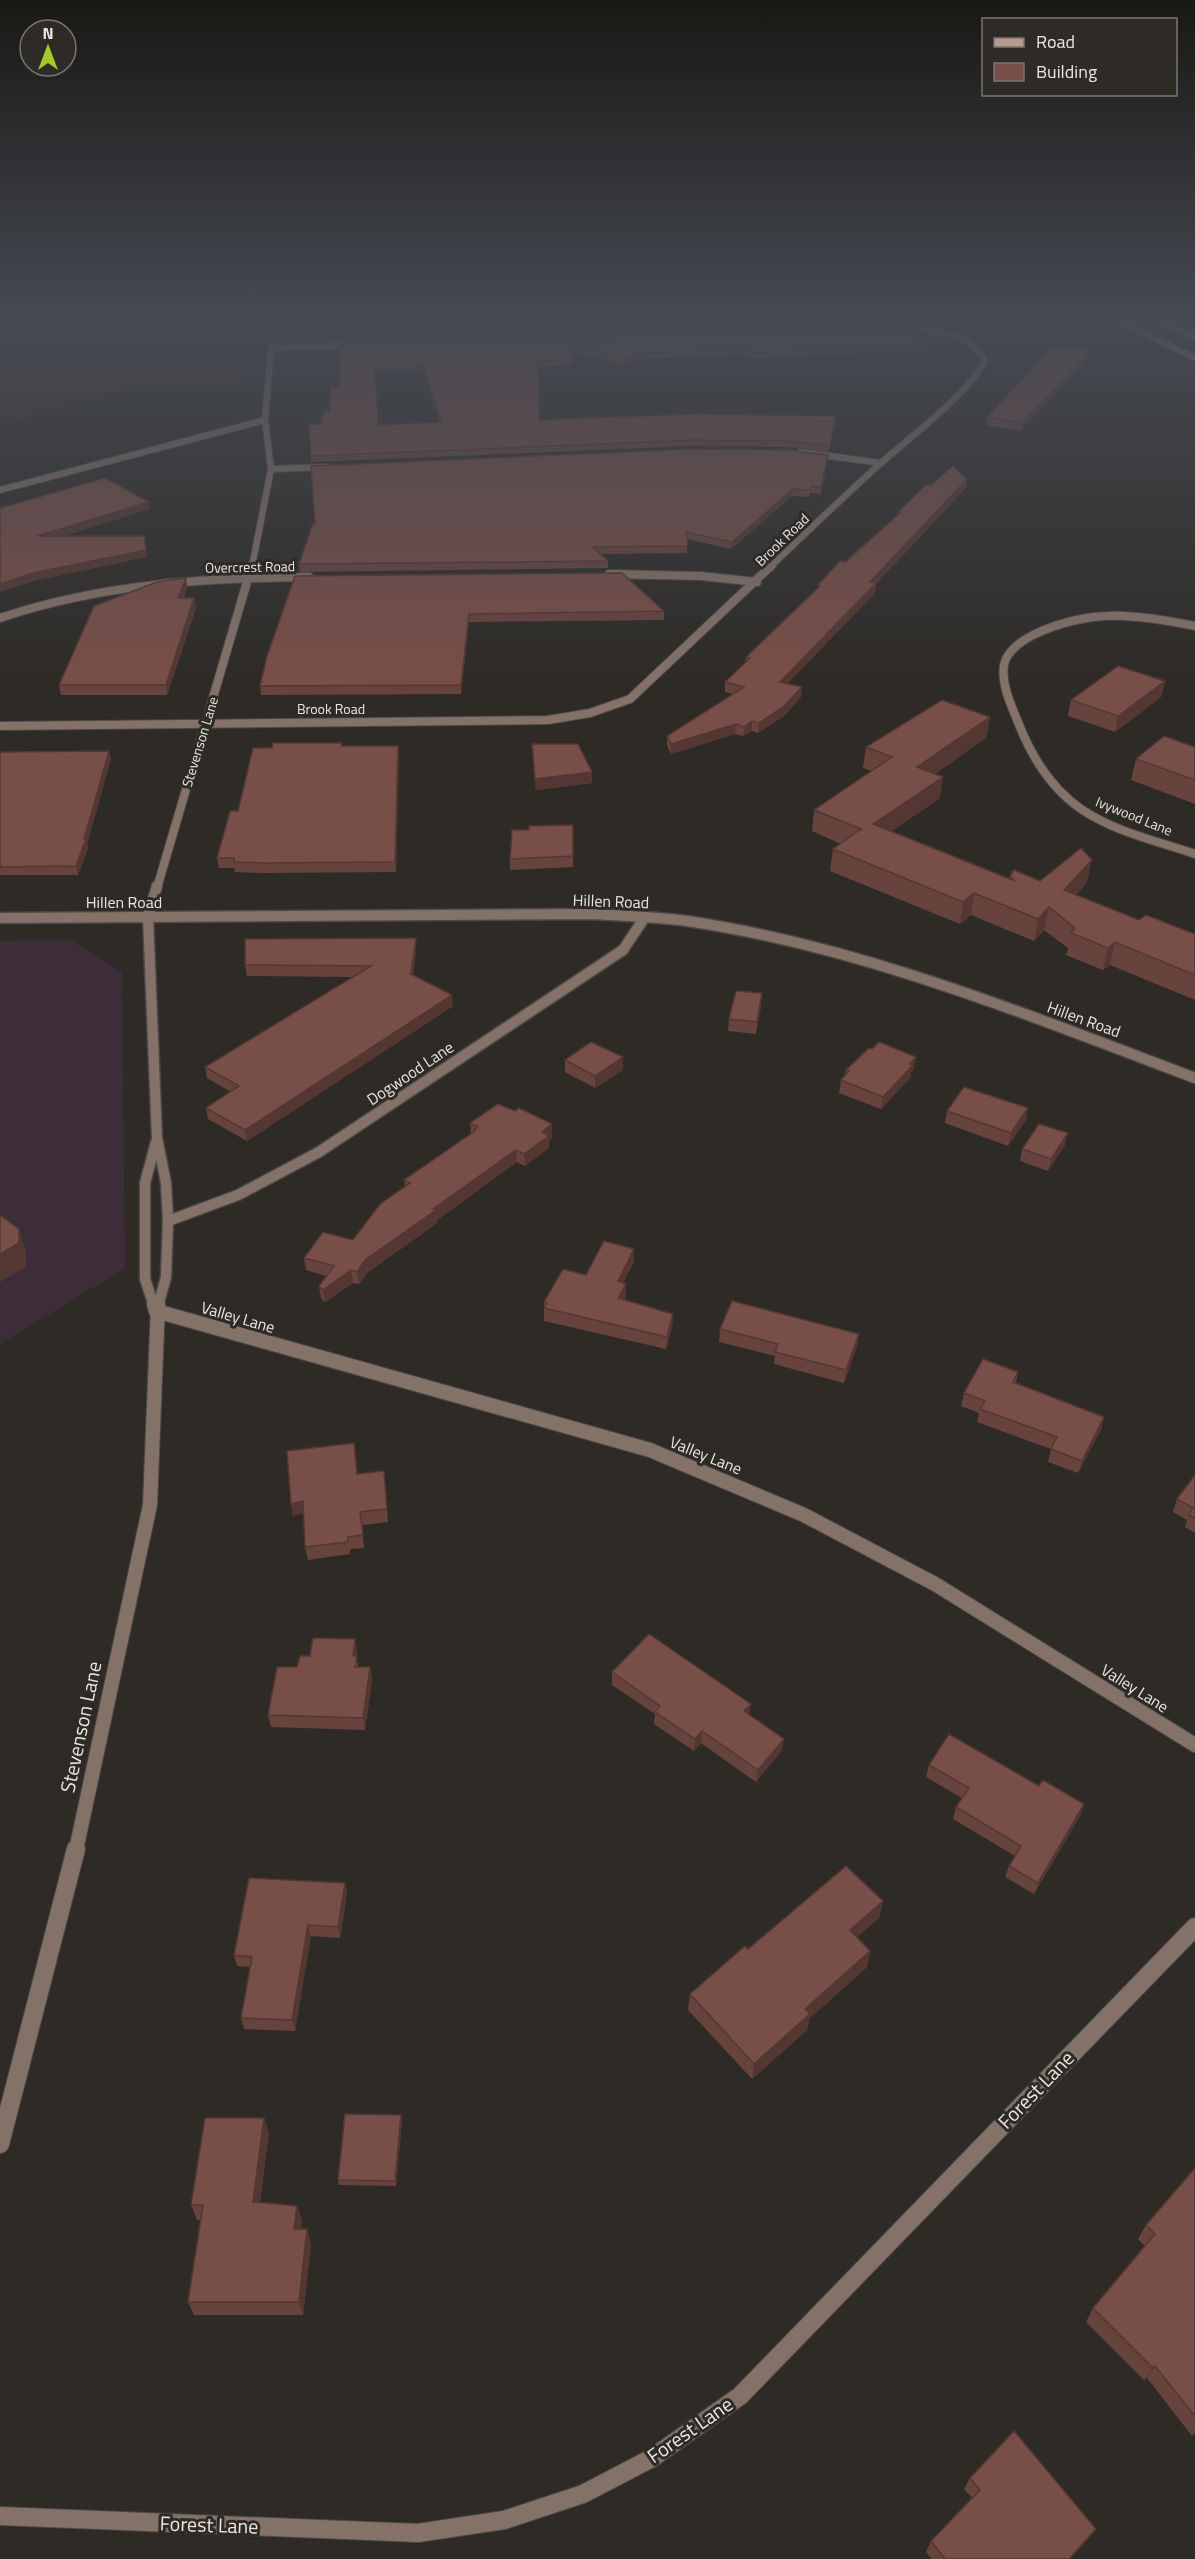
<svg xmlns="http://www.w3.org/2000/svg" width="1195" height="2559" viewBox="0 0 1195 2559" font-family="'Titillium Web',sans-serif">
	<rect width="100%" height="100%" fill="#2e2b27"/>
	<!-- commercial -->
	<path fill="#412c2e" d="M0 320H273L262 321 244 389 122 390 0 426Z"/>
	<!-- industrial -->
	<path fill="#3c2d39" d="M71 940 122 972 125 1268 0 1344V941Z"/>
	<g fill="none" stroke-linecap="round" stroke-linejoin="round">
		<defs>
			<path id="minor-far4" d="M800 452 881 463
				M271 469 327 467
				M0 490 265 420
				M252 567 271 469 265 420 271 348 356 345
				M770 567C807 532 843 497 881 463 912 435 965 397 985 361 969 330 926 329 895 326"/>
			<path id="minor-far3" d="M609 574 701 576 757 582
				M0 618C101 584 203 578 309 577
				M1195 626C1136 614 1091 608 1035 634 1023 640 1007 650 1004 665 1001 684 1011 705 1018 722 1031 756 1051 788 1081 809 1115 832 1157 841 1195 854
				M0 726 548 720 590 713 630 699 772 565
				M157 888 252 565"/>
			<path id="minor-far2" d="M148 917 157 886
				M168 1221 238 1195 319 1152 623 950 645 917"/>
			<path id="minor-far1" d="M156 1311 650 1450 804 1515 935 1584 1195 1745"/>
			<path id="minor" d="M0 2516 418 2533 504 2520 583 2494 652 2458 740 2396 1195 1927"/>
			<path id="tertiary-far2" d="M148 917 157 1138 166 1183 168 1221 166 1277 158 1306
				M0 918 592 914C624 916 656 917 687 921 863 947 1030 1016 1195 1078
				M154 1306 145 1279V1183L156 1142"/>
			<path id="tertiary-far1" d="M154 1304 156 1311
				M76 1850 150 1505 158 1304"/>
			<path id="tertiary" d="M0 2144 76 1849"/>
			<path id="secondary" d="M1117 320 1195 358
				M1160 320 1195 337"/>
		</defs>
		<!-- minor-far4 casing -->
		<use href="#minor-far4" stroke="#4c4945" stroke-width="8"/>
		<!-- minor-far3 casing -->
		<use href="#minor-far3" stroke="#4c4945" stroke-width="10"/>
		<!-- minor-far2 casing -->
		<use href="#minor-far2" stroke="#4c4945" stroke-width="13"/>
		<!-- minor-far1 casing -->
		<use href="#minor-far1" stroke="#4c4945" stroke-width="16"/>
		<!-- minor casing -->
		<use href="#minor" stroke="#4c4945" stroke-width="20"/>
		<!-- tertiary-far2 casing -->
		<use href="#tertiary-far2" stroke="#4c4945" stroke-width="13"/>
		<!-- tertiary-far1 casing -->
		<use href="#tertiary-far1" stroke="#4c4945" stroke-width="16"/>
		<!-- tertiary casing -->
		<use href="#tertiary" stroke="#4c4945" stroke-width="20"/>
		<!-- secondary casing -->
		<use href="#secondary" stroke="#4c4945" stroke-width="8"/>
		<!-- minor-far4 -->
		<use href="#minor-far4" stroke="#847269" stroke-width="6"/>
		<!-- minor-far3 -->
		<use href="#minor-far3" stroke="#847269" stroke-width="8"/>
		<!-- minor-far2 -->
		<use href="#minor-far2" stroke="#847269" stroke-width="10"/>
		<!-- minor-far1 -->
		<use href="#minor-far1" stroke="#847269" stroke-width="14"/>
		<!-- minor -->
		<use href="#minor" stroke="#847269" stroke-width="18"/>
		<!-- tertiary-far2 -->
		<use href="#tertiary-far2" stroke="#847269" stroke-width="10"/>
		<!-- tertiary-far1 -->
		<use href="#tertiary-far1" stroke="#847269" stroke-width="14"/>
		<!-- tertiary -->
		<use href="#tertiary" stroke="#847269" stroke-width="18"/>
		<!-- secondary -->
		<use href="#secondary" stroke="#b79a8c" stroke-width="6"/>
	</g>
	<!-- wall -->
	<path fill="#67433e" fill-rule="evenodd" d="M340 320H896V321L341 340Z
		M926 344V350L749 359 748 355 639 359 624 366 571 351 573 359V365L538 367 539 420 836 416 829 452 788 447 694 446 311 462 309 424H321L330 411 339 387 340 345ZM424 371 439 422 378 425 375 372Z
		M1091 357 1020 431 986 425 987 417Z
		M827 462 821 494 810 493 809 497 792 496 731 549 687 539V553L600 554 608 561V568L300 572 299 564 315 524Z
		M967 479 966 488 876 584 875 593 787 684 801 697 784 716 758 733 752 731 743 736 735 734 671 754 667 745V736L733 694 725 692V682L745 663 746 657 818 588V585L897 515 898 512 931 485Z
		M295 576 664 611V620L469 622 461 694 261 695 260 686Z
		M186 578 187 587 184 598 196 608 167 695H61L59 685Z
		M1165 681 1161 697 1115 732 1068 716 1071 700Z
		M990 717 986 738 935 774 940 798 892 831 1009 878 1010 876 1040 881 1087 882 1076 895 1139 920 1195 934V1000L1110 965 1103 970 1066 955 1068 948 1044 930 1034 941 971 915 960 924 830 871 833 849 841 844 812 831 814 810 871 771 863 768 866 747Z
		M342 743V746H398L399 756 396 872 265 873 235 872 234 868H219L217 858 238 811 272 748Z
		M532 744 592 772V783L536 790Z
		M1195 747V804L1131 780 1136 759Z
		M0 752 111 759 87 844 88 848 78 875H0Z
		M573 825V867L510 870V859L529 830Z
		M416 950 413 975 453 1006 247 1141 208 1119 206 1108 231 1092 207 1078 205 1067 353 977 247 976 245 965Z
		M761 1006 756 1034 728 1031 729 1019Z
		M623 1057V1070L595 1088 565 1072V1060Z
		M914 1069 911 1072V1077L881 1109 839 1093 841 1080 845 1075 846 1070Z
		M1028 1108 1026 1120 1008 1146 945 1123 947 1111Z
		M515 1111 552 1124V1137L549 1140V1148L525 1166 517 1162 437 1220V1223L367 1273 359 1284 353 1283 325 1302 321 1298 319 1286 326 1276 306 1270 304 1258 353 1240 405 1187 404 1180 471 1134 470 1123Z
		M1065 1145 1048 1171 1020 1161 1022 1149Z
		M634 1261 623 1283 626 1284V1296L624 1300 673 1314 672 1327 666 1349 544 1321V1302L586 1275Z
		M720 1329 859 1334 857 1346 844 1383 774 1364 775 1356 719 1342Z
		M1018 1372 1016 1383 1104 1417 1101 1429 1078 1473 1048 1462 1051 1449 977 1422 979 1413 961 1406 964 1393Z
		M356 1455 357 1474 385 1484 388 1522 362 1525 364 1548 350 1549V1554L308 1560 305 1547 304 1513 293 1516 291 1504Z
		M1195 1475V1533L1185 1527 1187 1520 1173 1512 1177 1499Z
		M355 1639 358 1667H370L372 1680 365 1730 271 1727 268 1715 297 1667 310 1656Z
		M612 1672 749 1715 782 1750 756 1782 701 1743 694 1751 654 1724 655 1714 612 1685Z
		M929 1765 1039 1786 1084 1804 1080 1816 1034 1894 1005 1877 1009 1866 1015 1856 953 1819 956 1807 962 1798 926 1777Z
		M345 1883 347 1894 340 1938 311 1936 295 2031 244 2029 241 2018 250 1967 237 1966 234 1955Z
		M883 1901 879 1918 857 1937 870 1951 867 1967 809 2019 807 2030 752 2079 688 2010 690 1994 748 1949Z
		M401 2115 402 2120 396 2186 339 2185 338 2180Z
		M264 2118 269 2133 260 2202 297 2206 302 2221 301 2229 311 2243 303 2315H194L188 2302 201 2220H197L191 2205Z
		M1195 2168V2433L1192 2436 1147 2378 1144 2380 1086 2322 1093 2308 1145 2246 1138 2239 1146 2225Z
		M970 2478 1088 2539 1070 2559H932L926 2552 931 2541 972 2498 964 2489Z"/>
	<!-- shaded-wall -->
	<path fill="#543732" d="M1093 349 1091 357 1020 431 1022 423Z
		M639 353V359L624 366V360Z
		M828 455 827 462 821 494V487Z
		M967 479 966 488 876 584 875 593 779 692 780 682 870 582Z
		M793 489 792 496 731 549 732 542Z
		M149 502 150 509 39 544 37 536Z
		M144 536 147 557 34 581 0 592V584Z
		M186 578 187 587 180 608 178 598Z
		M194 598 196 608 167 695 166 685Z
		M469 614V622L461 694V685Z
		M1165 681 1161 697 1115 732 1118 716Z
		M802 687 801 697 784 716 758 733 759 723Z
		M990 717 986 738 915 788 917 767Z
		M752 721V731L743 736 744 727Z
		M736 724 735 734 671 754V744Z
		M398 746 399 756 396 872 395 862Z
		M109 751 111 759 87 844 88 848 78 875 76 866Z
		M592 772V783L536 790 535 779Z
		M943 777 940 798 871 845 873 824Z
		M1092 860 1087 882 1060 912 1064 890Z
		M974 893 971 915 960 924 963 902Z
		M1049 907 1044 930 1034 941 1038 919Z
		M416 938V950L412 985 411 974Z
		M1115 942 1110 965 1103 970 1108 948Z
		M762 993 761 1006 756 1034 757 1022Z
		M452 995 453 1006 247 1141 245 1130Z
		M623 1057V1070L595 1088V1076Z
		M916 1057 914 1069 911 1072V1077L881 1109 883 1097Z
		M1028 1108 1026 1120 1008 1146 1011 1133Z
		M552 1124V1137L549 1140V1148L525 1166 524 1154 542 1132Z
		M1068 1133 1065 1145 1048 1171 1051 1159Z
		M516 1150 517 1162 437 1220V1223L367 1273 359 1284 357 1272 365 1260 433 1209Z
		M19 1229 26 1252V1267L0 1282V1254Z
		M634 1249V1261L617 1294 618 1281Z
		M351 1270 353 1283 325 1302 323 1290Z
		M626 1284V1296L618 1311V1298Z
		M673 1314 672 1327 666 1349 667 1337Z
		M859 1334 857 1346 844 1383 846 1370Z
		M1104 1417 1101 1429 1078 1473 1082 1461Z
		M303 1501 305 1513 293 1516 291 1504Z
		M355 1639 357 1651 355 1668 353 1656Z
		M370 1667 372 1680 365 1730 363 1718Z
		M751 1704 749 1716 744 1711Z
		M702 1731 701 1743 694 1751 695 1739Z
		M784 1739 782 1750 756 1782 758 1770Z
		M1084 1804 1080 1816 1034 1894 1038 1883Z
		M345 1883 347 1894 340 1938 338 1927Z
		M883 1901 879 1918 846 1947 850 1930Z
		M308 1925 311 1936 295 2031 292 2020Z
		M870 1951 867 1967 809 2019 807 2030 752 2079 754 2064 805 2009Z
		M401 2115 402 2120 396 2186 395 2181Z
		M264 2118 269 2133 258 2216 253 2202Z
		M297 2206 302 2221 299 2243 294 2229Z
		M307 2229 311 2243 303 2315 299 2302Z
		M1155 2366 1147 2378 1144 2380 1153 2368Z"/>
	<!-- building -->
	<path fill="#784e48" stroke="#543732" stroke-width="1.5" fill-rule="evenodd" d="M340 320H581L340 328Z
		M882 326 908 327 926 344 749 353 748 349 639 353 624 360 569 345 573 359 538 361 539 420 696 414 836 416 830 445 788 441 694 440 311 456 309 424H321L324 411H330V387H339L340 345ZM424 366 441 422 378 425 375 367Z
		M1051 348 1093 349 1022 423 987 417Z
		M694 449 788 450 828 455 821 487 811 486 810 490 793 489 732 542 686 532 688 546 593 547 608 561 299 564 313 523 315 524 311 466Z
		M953 466 967 479 870 582 876 583 780 682 802 687 784 706 759 723 752 721 744 727 736 724 671 744 667 736 744 687 725 682 750 658 746 657 820 586 818 585 840 561 846 562 901 512H898L926 485H931Z
		M105 478 149 502 37 536H144L146 550 33 573 0 584V508Z
		M622 573 664 611 469 614 461 685 260 686 267 656 295 576Z
		M186 578 178 598H194L166 685H59L94 606 157 582Z
		M1118 666 1165 681 1118 716 1071 700Z
		M942 700 990 717 917 767 943 777 873 824 1015 881 1010 876 1014 870 1040 881 1081 848 1092 860 1064 890 1139 920 1146 915 1195 934V975L1115 942 1108 948 1071 933 1075 928 1049 907 1038 919 974 893 963 902 833 849 861 829 814 810 892 757 866 747Z
		M1164 736 1195 747V780L1136 759Z
		M273 743H342L341 746H398L395 862 264 863 234 862V858H217L230 811H238L253 748H272Z
		M532 744H578L592 772 535 779Z
		M109 751 84 839H86L76 866 0 867V752Z
		M573 825V856L510 859 512 830H529V826Z
		M416 938 411 974 452 995 245 1130 206 1108 239 1086 205 1067 371 966 245 965V939Z
		M736 991 762 993 757 1022 729 1019Z
		M591 1042 623 1057 595 1076 565 1060Z
		M879 1042 916 1057 910 1064 913 1065 883 1097 841 1080 849 1071 846 1070 869 1048 872 1049Z
		M964 1087 1028 1108 1011 1133 947 1111Z
		M498 1104 515 1111 519 1108 552 1124 542 1132 549 1136 524 1154 516 1150 433 1209 436 1210 365 1260 357 1272 351 1270 323 1290 319 1286 334 1266 304 1258 323 1232 353 1240 380 1204 410 1183 404 1180 475 1131 474 1130 478 1127 470 1123Z
		M1039 1124 1068 1133 1051 1159 1022 1149Z
		M0 1215 19 1229V1243L0 1254Z
		M604 1241 634 1249 618 1281 626 1284 618 1298 673 1314 667 1337 544 1308 547 1303 544 1302 563 1269 586 1275Z
		M732 1301 859 1334 846 1370 775 1352 778 1344 720 1329Z
		M983 1359 1018 1372 1013 1382 1104 1417 1082 1461 1051 1449 1057 1437 980 1409 985 1401 964 1393Z
		M354 1443 357 1474 384 1471 387 1509 360 1512 363 1535 348 1537V1542L305 1547 303 1501 291 1504 287 1451Z
		M1195 1475V1518L1189 1515 1193 1508 1177 1499Z
		M649 1634 751 1704 744 1711 784 1739 758 1770 702 1731 695 1739 655 1712 660 1706 612 1672Z
		M313 1638 355 1639 353 1656H357L355 1667H370L363 1718 268 1715 277 1667H297L300 1656H310Z
		M949 1734 1039 1786 1043 1780 1084 1804 1038 1883 1009 1866 1021 1846 956 1807 969 1788 929 1765Z
		M846 1866 883 1901 850 1930 870 1951 805 2009 810 2014 754 2064 690 1994 745 1946 748 1949Z
		M249 1878 345 1883 338 1927 308 1925 292 2020 241 2018 252 1957 234 1955Z
		M345 2114 401 2115 395 2181 338 2180Z
		M205 2118H264L253 2202 297 2206 294 2229H307L299 2302H188L203 2205H191Z
		M1195 2168V2416L1155 2366 1153 2368 1093 2308 1155 2234 1146 2225Z
		M1014 2431 1096 2529 1069 2559H945L931 2541 980 2490 970 2478Z"/>
	<!-- sky -->
	<linearGradient id="sky" x2="0" y2="1"><stop stop-color="#191815"/><stop offset="0.47" stop-color="#464a52"/><stop offset="1" stop-color="#464a52" stop-opacity="0"/></linearGradient>
	<rect width="1195" height="678" fill="url(#sky)"/>
	<g text-anchor="middle" stroke-width="6" stroke-linejoin="round" paint-order="stroke">
		<!-- far-street labels -->
		<g font-size="14" fill="#e8e6e4" stroke="#2e2b27">
			<text transform="translate(782 540) rotate(-44)" y="5">Brook Road</text>
			<text transform="translate(250 567) rotate(-1)" y="5">Overcrest Road</text>
			<text x="331" y="714">Brook Road</text>
			<text transform="translate(200 742) rotate(-73)" y="5">Stevenson Lane</text>
			<text transform="translate(1134 816) rotate(22)" y="5">Ivywood Lane</text>
		</g>
		<!-- street labels -->
		<g font-size="16" fill="#e8e6e4" stroke="#2e2b27">
			<text transform="translate(611 901) rotate(2)" y="6">Hillen Road</text>
			<text x="124" y="908">Hillen Road</text>
			<text transform="translate(1084 1019) rotate(20)" y="6">Hillen Road</text>
			<text transform="translate(410 1073) rotate(-34)" y="6">Dogwood Lane</text>
			<text transform="translate(238 1317) rotate(16)" y="6">Valley Lane</text>
			<text transform="translate(706 1455) rotate(22)" y="6">Valley Lane</text>
			<text transform="translate(1135 1688) rotate(32)" y="6">Valley Lane</text>
		</g>
		<!-- near-street labels -->
		<g font-size="20" fill="#e8e6e4" stroke="#2e2b27">
			<text transform="translate(81 1727) rotate(-78)" y="7">Stevenson Lane</text>
			<text transform="translate(1036 2090) rotate(-46)" y="7">Forest Lane</text>
			<text transform="translate(690 2430) rotate(-35)" y="7">Forest Lane</text>
			<text transform="translate(209 2525) rotate(2)" y="7">Forest Lane</text>
		</g>
	</g>
	<!-- legend -->
	<rect x="982" y="18" width="195" height="78" fill="#2e2b27" stroke="#787673" stroke-width="1.5"/>
	<rect x="994" y="38" width="30" height="9" fill="#b79a8c" stroke="#787673" stroke-width="1.5"/>
	<text x="1036" y="48" font-size="18" fill="#e8e6e4">Road</text>
	<rect x="994" y="63" width="30" height="18" fill="#784e48" stroke="#787673" stroke-width="1.5"/>
	<text x="1036" y="78" font-size="18" fill="#e8e6e4">Building</text>
	<!-- north arrow -->
	<g transform="translate(48 48)"><circle r="28" fill="#2e2b27" stroke="#787673" stroke-width="1.5"/>
	<path d="M0-4.5L10 22L0 15L-10 22Z" fill="#a2c928"/>
	<text y="-9" font-size="16" font-weight="bold" text-anchor="middle" fill="#e8e6e4">N</text>
	</g>
</svg>
